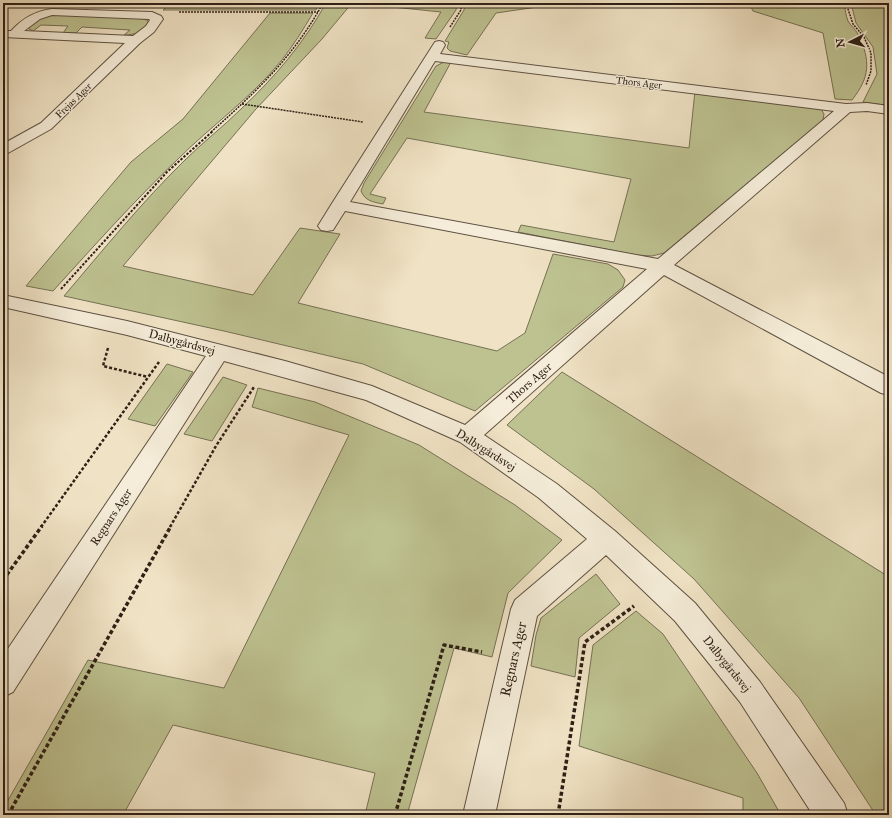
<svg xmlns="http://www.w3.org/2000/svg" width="892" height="818" viewBox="0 0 892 818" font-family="'IM FELL Great Primer',serif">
	<rect width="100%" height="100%" fill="#f0e3c5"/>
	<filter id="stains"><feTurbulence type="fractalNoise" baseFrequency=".005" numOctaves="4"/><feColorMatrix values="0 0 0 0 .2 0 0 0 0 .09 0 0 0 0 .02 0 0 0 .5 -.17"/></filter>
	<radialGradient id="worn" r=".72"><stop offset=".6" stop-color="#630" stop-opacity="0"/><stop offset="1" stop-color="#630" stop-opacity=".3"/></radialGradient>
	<!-- green -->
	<path fill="#bec291" stroke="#767154" d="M171 3H319L316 10H163Z
		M326 3H352L322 39 256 109 123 266 253 295 300 228 340 234 298 303 497 351 525 333 553 254 608 264 618 270 625 280 623 287 475 411 363 364 224 331 64 296C103 250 142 202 185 160 203 142 223 127 241 109 274 78 304 43 326 3Z
		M354 3H457L456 10 436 39 425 38 441 12Z
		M465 3H565L496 13 467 55 450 51 447 48 449 42 445 41 464 10Z
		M749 3H844C845 9 846 16 848 21 851 26 855 29 858 34 871 61 870 77 852 100L835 99 823 33 753 11Z
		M851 3 889 4V100L884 105 863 102 877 74 873 47 856 23Z
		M270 13H313C303 30 293 46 281 61 251 98 211 126 178 159 134 201 94 246 53 291L26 286 131 162 183 119Z
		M56 14 140 18 147 20 149 23C141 32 136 35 124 35L130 30 82 27 76 33H63L68 26 41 25 33 31 29 29V24L36 19Z
		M444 62H451L424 112 689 148 695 91 821 109 824 114 823 120 664 253 652 256 636 255 518 232 521 225 614 242 631 179 407 138 370 194 386 198 383 204C373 202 365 201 361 191L364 183 436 66Z
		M167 364 193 372 155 426 128 419Z
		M562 372 889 577V815H876L799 698 694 579 594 489 507 425Z
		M223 377 247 385 212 441 184 434Z
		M258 388 315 402 419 445 515 505 562 540 508 593 492 657 454 648 407 815H365L375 773 173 725 123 815H3V809L88 660 224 688 349 435 252 407Z
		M596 574 620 604 579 638 575 677 531 666 536 635 541 618Z
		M636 611 663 634 757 773 781 815H743V798L579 746 593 645Z"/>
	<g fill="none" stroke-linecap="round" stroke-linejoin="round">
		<defs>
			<path id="street" d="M52 9 152 12 161 16 163 19 154 32 140 43 51 129 8 153 3 155V144L41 123 125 43 3 37V31H11C23 18 35 11 52 9ZM52 15 149 19 150 20 146 26 133 36 24 31 40 19Z
				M439 41 443 42 445 45 440 54 846 104 867 103 889 106V114L867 111 850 112 674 265 889 377V395L881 393 664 275 484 435 557 484 615 531 695 603 760 682 844 803 848 815H813L740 702 675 621 606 555 537 616 495 815H463L511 609 515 600 587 539 539 498 460 442 366 400 224 361 13 692 3 697V656L206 356 127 335 3 307V295L127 321 285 361 372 386 465 425 647 269 345 211 333 230 327 231 321 230 318 226 331 205 433 45 435 42ZM435 61 834 111 658 259 350 202Z"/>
		</defs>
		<!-- street casing -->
		<use href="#street" stroke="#5e5142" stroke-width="2"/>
		<!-- path-far3 -->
		<path stroke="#2e2016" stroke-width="1.5" stroke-dasharray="2 1" stroke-linecap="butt" d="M846 3 853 24 864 37 871 53V71L866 85
			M179 12H318
			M450 27 461 10V3
			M242 104 363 122
			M211 132C255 93 295 55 323 3"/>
		<!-- path-far2 -->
		<path stroke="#2e2016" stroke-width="2" stroke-dasharray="2.5 1.5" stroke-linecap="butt" d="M61 289 167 172 213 131"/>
		<!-- path-far1 -->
		<path stroke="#2e2016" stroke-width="2.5" stroke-dasharray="3 2" stroke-linecap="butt" d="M108 348 103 366 148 377
			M41 527 159 362
			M170 527 216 446 254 387"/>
		<!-- path -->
		<path stroke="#2e2016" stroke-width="3.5" stroke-dasharray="4 2.5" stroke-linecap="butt" d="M3 580 42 526
			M8 815 171 526
			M395 815 444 645 482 652
			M558 815 585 642 634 606"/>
		<!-- street -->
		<use href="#street" fill="#f5edd9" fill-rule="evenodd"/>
	</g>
	<g text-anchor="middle" stroke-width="3" stroke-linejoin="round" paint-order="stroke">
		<!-- far-street labels -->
		<g font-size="10" fill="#2e2016" stroke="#f5edd9">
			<text transform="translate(639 82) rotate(7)" y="4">Thors Ager</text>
			<text transform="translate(73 100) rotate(-44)" y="4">Frejas Ager</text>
		</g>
		<!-- street labels -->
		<g font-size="12" fill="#2e2016" stroke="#f5edd9">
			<text transform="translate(182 342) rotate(15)" y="4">Dalbygårdsvej</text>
			<text transform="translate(529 383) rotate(-41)" y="4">Thors Ager</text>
			<text transform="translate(486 450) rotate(32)" y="4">Dalbygårdsvej</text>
			<text transform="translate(111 517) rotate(-57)" y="4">Regnars Ager</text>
			<text transform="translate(727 664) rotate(51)" y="4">Dalbygårdsvej</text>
		</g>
		<!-- near-street labels -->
		<g font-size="14" fill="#2e2016" stroke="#f5edd9">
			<text transform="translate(513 659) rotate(-77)" y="5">Regnars Ager</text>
		</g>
	</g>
	<!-- margin -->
	<rect width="892" height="818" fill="none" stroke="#f0e3c5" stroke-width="16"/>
	<rect x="4" y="4" width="884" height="810" fill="none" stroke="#2e2016" stroke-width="2"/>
	<rect x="8" y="8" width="876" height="802" fill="none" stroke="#2e2016"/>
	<!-- north arrow -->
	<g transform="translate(850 42) rotate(264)" stroke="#f5edd9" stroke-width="3" paint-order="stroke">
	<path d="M0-3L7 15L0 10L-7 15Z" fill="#2e2016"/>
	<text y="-6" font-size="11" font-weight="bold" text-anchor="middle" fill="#2e2016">N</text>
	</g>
	<rect width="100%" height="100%" filter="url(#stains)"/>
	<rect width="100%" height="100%" fill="url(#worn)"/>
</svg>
